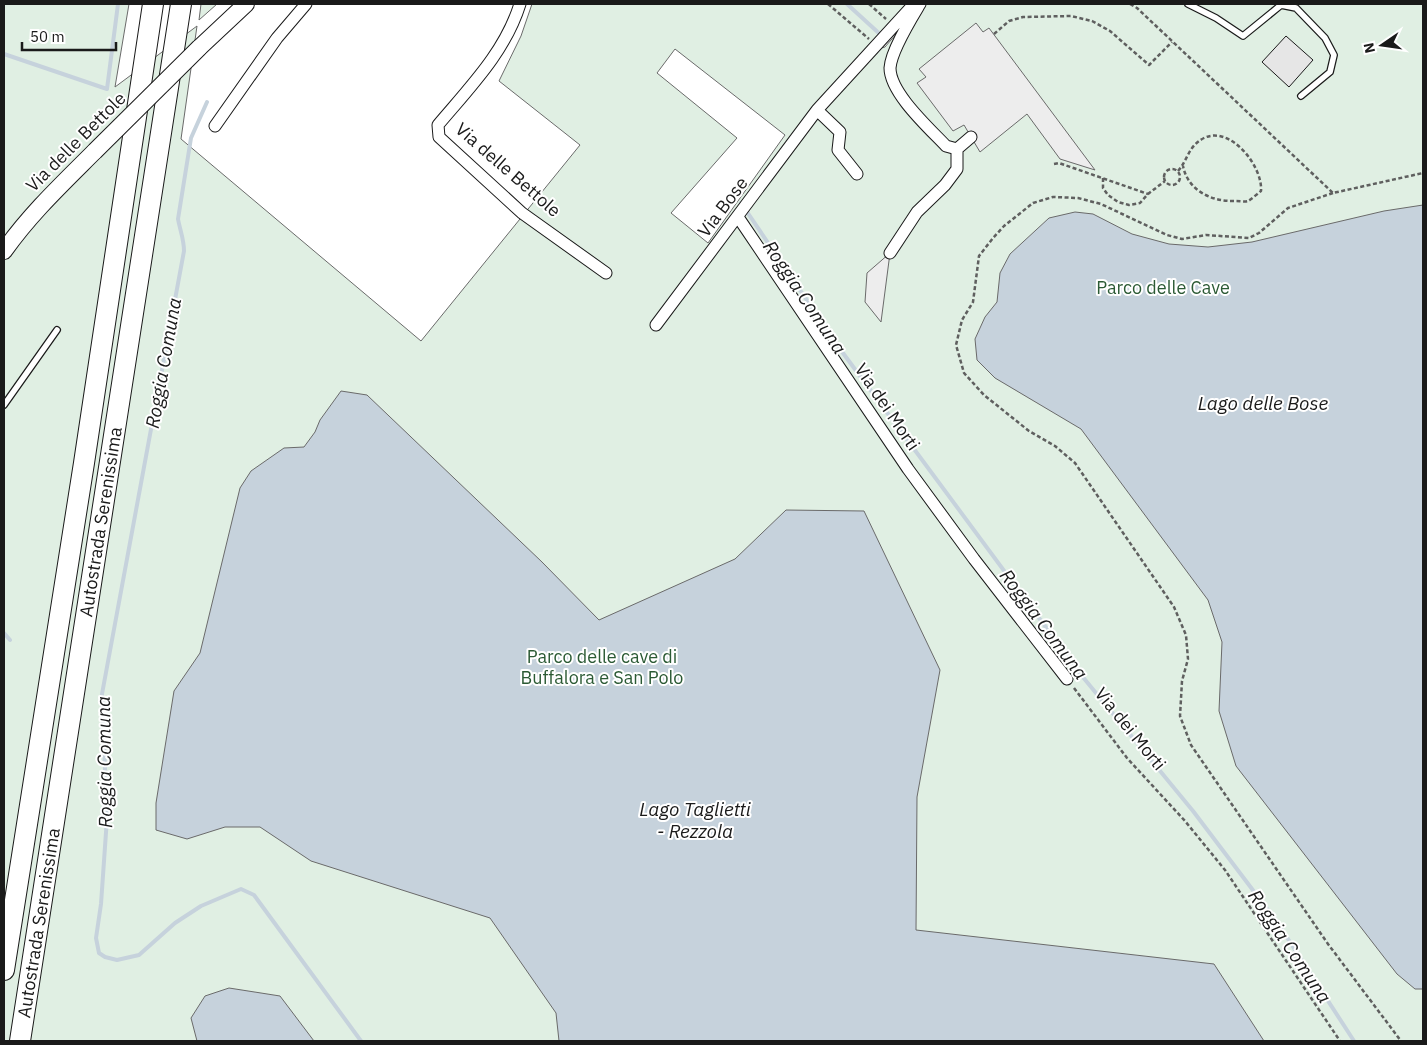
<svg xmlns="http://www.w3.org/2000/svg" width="1427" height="1045" viewBox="0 0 1427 1045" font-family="'IBM Plex Sans',sans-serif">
	<rect width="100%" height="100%" fill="#fff"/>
	<!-- green -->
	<path fill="#e0efe3" stroke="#6a6a6a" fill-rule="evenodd" d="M4 4H129L115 87 197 26 181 139 421 341 580 145 499 81 521 36 532 4H911L874 50 885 47 922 4H1423V1041H4ZM675 49 785 135 708 243 671 213 737 138 657 73Z
		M201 4H217L199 20Z"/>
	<!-- parking -->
	<path fill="#ededed" stroke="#6a6a6a" d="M976 23 983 32 989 28 1095 170 1060 159 1027 114 980 152 964 125 953 131 917 83 926 77 919 69Z
		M890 253 881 322 865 302 867 273Z"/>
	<!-- water -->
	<path fill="#c6d2dc" stroke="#6a6a6a" d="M1423 205V989H1415L1397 974 1236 766 1219 711 1222 642 1208 600 1081 429 995 378 977 360 975 339 985 317 997 302 1000 273 1010 254 1049 218 1075 212 1093 214 1132 234 1169 244 1208 247 1252 242 1384 211Z
		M341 391 367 395 542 562 599 620 735 559 786 510 864 511 940 670 917 797 916 930 1214 964 1264 1041H559L556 1013 490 918 311 861 260 827H225L187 839 156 830V803L174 691 200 653 240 488 251 471 284 448 304 447 315 432 320 420Z
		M229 988 280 996 314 1041H197L191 1018 205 996Z"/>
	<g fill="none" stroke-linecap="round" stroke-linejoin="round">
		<!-- stream -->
		<path stroke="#c6d2dc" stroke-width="4" d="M847 4 882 36
			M4 54 107 89 118 4
			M207 102 191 138 178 219C180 230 184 239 184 251L102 694 107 818 101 904 96 938 99 953 105 957 117 960 139 955 175 923 201 906 241 889 254 895 361 1041
			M741 203 840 349 1082 676 1193 811 1277 922 1354 1041
			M4 633 10 640"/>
	</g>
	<!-- building -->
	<path fill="#e6e6e6" stroke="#1a1a1a" d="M1286 36 1313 60 1289 87 1262 62Z"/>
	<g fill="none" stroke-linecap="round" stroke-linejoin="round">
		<defs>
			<path id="lane" d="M1188 4 1216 18 1243 36 1281 5 1296 8 1325 38 1334 55 1330 72 1301 96
				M4 405 57 330"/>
			<path id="street" d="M520 4C505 52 470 87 438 125L439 137 522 213 606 273
				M920 4C911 19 891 51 890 68 890 93 929 128 946 146L957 149 971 137
				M817 110 840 132 838 150 857 174
				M215 126 277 38 306 4
				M738 217 908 469 974 559 1067 679
				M890 253 917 212 945 185 957 169V149
				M656 325 817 110 914 4"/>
			<path id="secondary" d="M199 48 246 4
				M4 251C30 214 63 183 95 151"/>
			<path id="highway" d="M4 970 84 463 153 4
				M20 1041 181 4"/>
		</defs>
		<!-- lane casing -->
		<use href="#lane" stroke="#1a1a1a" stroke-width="8"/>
		<!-- street casing -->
		<use href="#street" stroke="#1a1a1a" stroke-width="13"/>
		<!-- secondary casing -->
		<use href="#secondary" stroke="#1a1a1a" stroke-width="18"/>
		<!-- highway casing -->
		<use href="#highway" stroke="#1a1a1a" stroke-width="22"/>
		<!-- path -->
		<path stroke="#5f5f5f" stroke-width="2.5" stroke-dasharray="4 2.5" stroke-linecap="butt" d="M828 4 869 39
			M869 4 886 19
			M1130 4 1137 8 1333 193 1423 173
			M994 34 1009 21 1023 17 1071 16 1092 21 1110 31 1149 65 1172 42
			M1054 164 1059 163 1148 194
			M1164 177a8 8 0 1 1 16 0a8 8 0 1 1-16 0Z
			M1178 171C1188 160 1188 146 1204 138 1231 125 1263 167 1261 191 1257 194 1252 199 1248 201 1245 202 1240 201 1236 201 1212 202 1188 191 1183 166
			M1103 178V188L1108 195 1118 202 1129 205 1140 203 1148 194 1165 181
			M1333 193 1288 208 1259 233 1249 238 1206 235 1182 239 1167 235 1101 204 1078 198 1053 197 1033 203 1004 226 993 238 979 256 973 302 962 320 956 345 964 373 984 395 1029 431 1055 446 1075 463 1174 607 1186 635 1188 659 1182 681 1180 716 1191 745 1328 944 1401 1041
			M1074 688 1127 758 1185 821 1225 870 1340 1041"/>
		<!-- lane -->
		<use href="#lane" stroke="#fff" stroke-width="5.5"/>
		<!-- street -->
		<use href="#street" stroke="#fff" stroke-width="11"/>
		<!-- secondary -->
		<use href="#secondary" stroke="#fff" stroke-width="16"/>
		<!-- highway -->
		<use href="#highway" stroke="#fff" stroke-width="20"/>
		<defs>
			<path id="secondary-bridge" d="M95 151 199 48"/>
		</defs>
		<!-- secondary-bridge casing -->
		<use href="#secondary-bridge" stroke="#1a1a1a" stroke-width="18" stroke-linecap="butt"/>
		<!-- secondary-bridge -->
		<use href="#secondary-bridge" stroke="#fff" stroke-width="16"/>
	</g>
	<g text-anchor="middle" stroke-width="4" stroke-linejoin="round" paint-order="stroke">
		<!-- street labels -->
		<g font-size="18" fill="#1a1a1a" stroke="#fff">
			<text transform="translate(76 142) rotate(-45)" y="6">Via delle Bettole</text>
			<text transform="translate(508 170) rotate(41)" y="6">Via delle Bettole</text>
			<text transform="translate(723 207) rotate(-53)" y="6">Via Bose</text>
			<text transform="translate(887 407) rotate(56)" y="6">Via dei Morti</text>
			<text transform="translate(101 522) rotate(-81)" y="6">Autostrada Serenissima</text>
			<text transform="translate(1130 729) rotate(51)" y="6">Via dei Morti</text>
			<text transform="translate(39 923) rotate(-81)" y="6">Autostrada Serenissima</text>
		</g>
		<!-- park labels -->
		<g font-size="18" fill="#2b5a34" stroke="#fff">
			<text x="1163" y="294">Parco delle Cave</text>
			<text x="602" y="663">Parco delle cave di<tspan x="602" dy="21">Buffalora e San Polo</tspan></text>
		</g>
		<!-- water labels -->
		<g font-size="19" font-style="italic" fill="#1a1a1a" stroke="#fff">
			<text transform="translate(805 297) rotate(56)" y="7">Roggia Comuna</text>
			<text transform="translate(163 363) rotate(-80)" y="7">Roggia Comuna</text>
			<text x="1263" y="410">Lago delle Bose</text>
			<text transform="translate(1044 624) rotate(53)" y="7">Roggia Comuna</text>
			<text transform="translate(104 762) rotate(-91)" y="7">Roggia Comuna</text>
			<text x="695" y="816">Lago Taglietti<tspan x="695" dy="22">- Rezzola</tspan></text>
			<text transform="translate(1290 946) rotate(56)" y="7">Roggia Comuna</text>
		</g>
	</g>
	<!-- border -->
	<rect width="1427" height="1045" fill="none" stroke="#1a1a1a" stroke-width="10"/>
	<!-- north arrow -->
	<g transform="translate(1382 45) rotate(257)" stroke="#ffffff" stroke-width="4" paint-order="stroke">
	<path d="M0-4L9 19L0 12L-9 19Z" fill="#1a1a1a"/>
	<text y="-8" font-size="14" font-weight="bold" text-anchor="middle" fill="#1a1a1a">N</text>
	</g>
	<!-- scale -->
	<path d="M22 42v8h94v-8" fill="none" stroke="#1a1a1a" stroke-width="2.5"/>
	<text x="30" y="42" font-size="15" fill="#1a1a1a" stroke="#ffffff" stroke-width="4" paint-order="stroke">50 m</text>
</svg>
